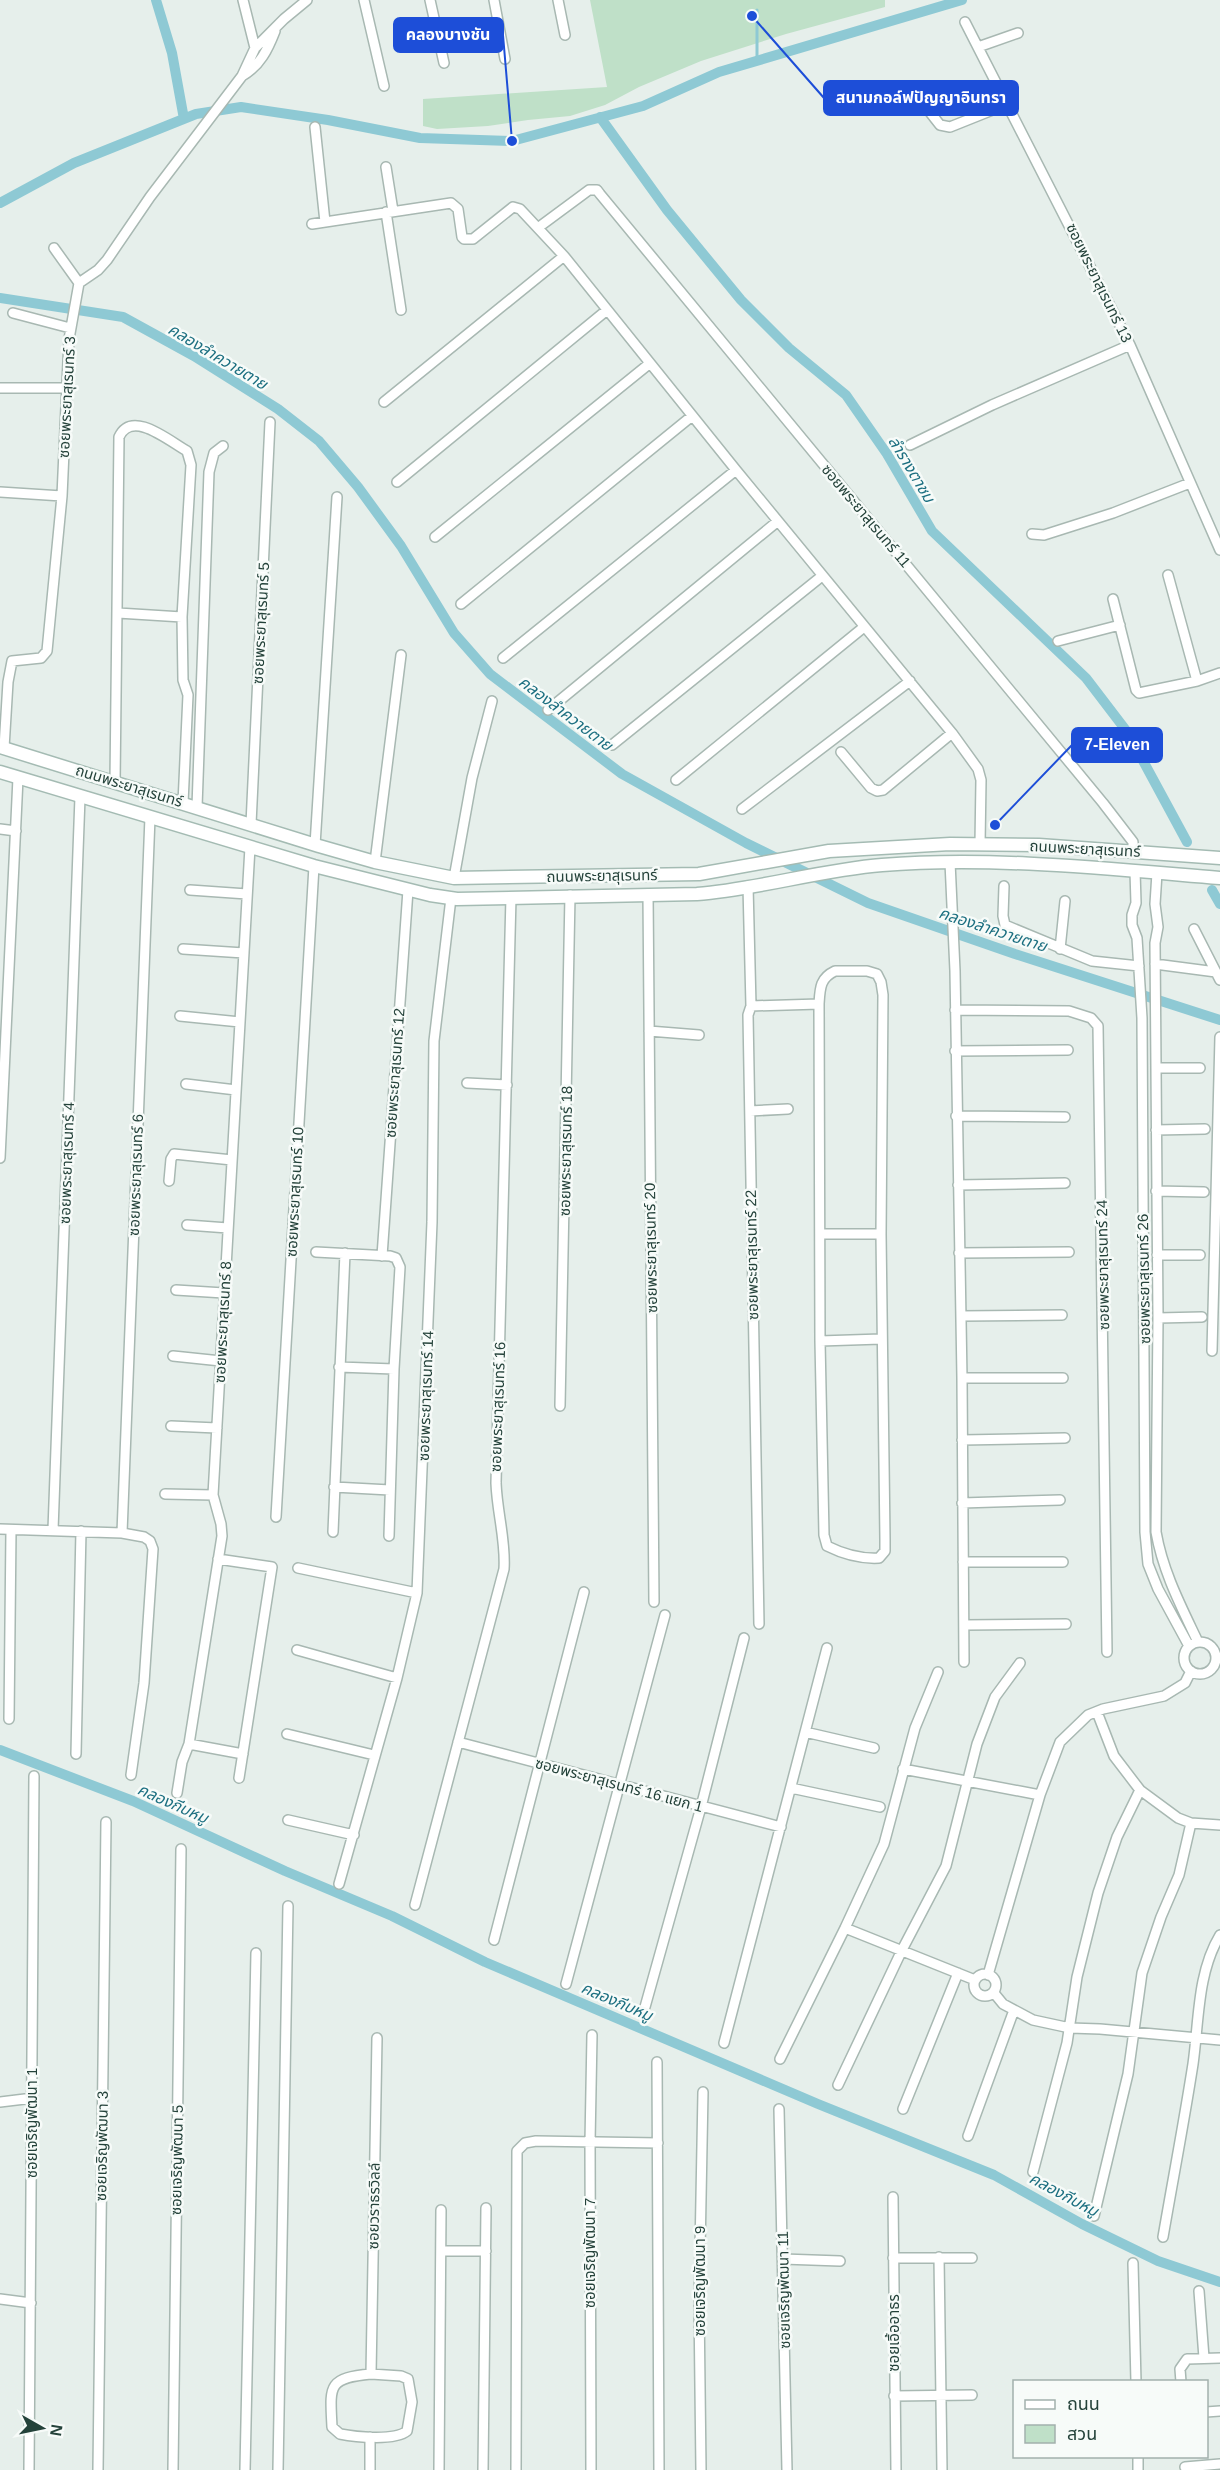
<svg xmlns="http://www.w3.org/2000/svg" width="1220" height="2470" viewBox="0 0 1220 2470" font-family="Helvetica,'Noto Sans Thai',sans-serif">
	<rect width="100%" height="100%" fill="#e6efeb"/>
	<!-- green -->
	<path fill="#bfe0c8" d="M590 0H885V7L786 34 701 61 639 87 605 105 570 116 528 120 488 126 437 129 423 126V99L607 87Z"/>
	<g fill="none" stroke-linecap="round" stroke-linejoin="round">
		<!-- stream -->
		<path stroke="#8ec9d4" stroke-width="3" d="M757 10V62"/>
		<!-- canal -->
		<path stroke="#8ec9d4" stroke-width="10" d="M156 0 172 53 184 119
			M600 117 667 210 741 300 789 348 846 395 887 454 932 531 1086 678 1128 733 1187 842
			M0 203 74 163 196 114 241 107 328 120 420 138 512 141 643 106 719 72 962 0
			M0 298 123 317 194 356 278 409 319 441 358 487 401 546 454 633 490 674 622 774 746 843 868 903 1015 954 1220 1020
			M1212 890 1220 904
			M0 1750 133 1801 285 1871 392 1916 485 1962 818 2104 994 2175 1082 2224 1158 2261 1220 2282"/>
		<defs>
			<path id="street" d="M243 0 255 48
				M364 0 384 86
				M430 0 444 63
				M494 0 505 59
				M558 0 565 35
				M965 22 1130 345 1220 550
				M978 47 1018 33
				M242 76C260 66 268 49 275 31
				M893 89 906 86 911 88 940 125 950 127 1000 107 1005 98
				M315 127 325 222
				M386 167 393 211
				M386 212 401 310
				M312 224 451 203 458 209 462 237 464 239H473L513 207 520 209 564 256 736 470 952 733 978 769 981 780 980 844
				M539 227 589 190H597L600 194 1103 803 1133 842V851
				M54 248 79 283
				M13 313 70 328
				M0 388H67
				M384 402 564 256
				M910 445 992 405 1130 345
				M397 482 607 310
				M0 492 62 496
				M1032 534 1044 535 1113 513 1190 483
				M435 537 649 364
				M1168 575 1197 681
				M1113 599 1136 690 1139 693 1197 681 1220 673
				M461 604 692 416
				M118 613 182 617
				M1058 641 1120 625
				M503 658 736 470
				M548 710 778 521
				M612 745 822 576
				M4 748 8 682 12 661 41 658 47 651 62 496 69 339 79 283 98 270 107 260 150 197 242 76 255 48 284 19 307 0
				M841 752 871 788 877 791 883 790 952 733
				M676 780 864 627
				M115 782 119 437C132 409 169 441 187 451L191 465 182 617 183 680 188 695 183 803
				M197 807 209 472 214 453 223 446
				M742 809 910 681
				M251 824 270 422
				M0 829 16 831
				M315 845 337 497
				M375 862 401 655
				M950 862 955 971 962 1378 964 1662
				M1135 871 1136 903 1132 915V925L1137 938 1142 1018 1145 1532 1148 1564 1158 1589 1189 1646
				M1157 873 1155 904 1158 927 1155 943 1158 1318 1156 1532C1163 1572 1181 1606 1198 1642
				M454 878 472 778 492 701
				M748 886 751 1006 748 1015 759 1624
				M1004 886 1003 916 1005 925 1092 961 1139 966
				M190 890 247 894
				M648 894 654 1602
				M1194 929 1220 980
				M183 949 244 953
				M1060 949 1065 901
				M1155 964 1216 972
				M835 971H867L877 974 881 982 883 995 881 1234 885 1539V1551L879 1558C861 1559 843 1554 827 1546L824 1535 820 1341 819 1004C820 988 820 978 835 971Z
				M751 1006 819 1004
				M955 1010 1069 1011 1091 1018 1098 1026 1107 1652
				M180 1016 240 1022
				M649 1031 699 1035
				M955 1051 1068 1050
				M1156 1068H1200
				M467 1083 507 1085
				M186 1084 236 1090
				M750 1111 788 1109
				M956 1116 1065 1117
				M1156 1130 1205 1129
				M0 1158 18 778
				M169 1181 171 1159 174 1154 232 1160
				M958 1185 1065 1183
				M1156 1191 1204 1192
				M187 1225 228 1228
				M820 1234H881
				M316 1252 390 1256 396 1258 400 1267 394 1369 389 1536
				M959 1253 1069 1252
				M1157 1255H1200
				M382 1256 408 890
				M176 1290 224 1293
				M961 1316 1062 1315
				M1158 1318 1202 1317
				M820 1341 881 1339
				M1212 1351 1220 1037
				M173 1356 221 1361
				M339 1367 394 1369
				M962 1378H1063
				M560 1406 570 895
				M171 1426 217 1428
				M962 1440 1065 1438
				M334 1487 390 1490
				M165 1494 213 1495
				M962 1503 1060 1500
				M276 1517 314 866
				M0 1529 122 1533 144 1537 150 1541 153 1549 144 1683 131 1775
				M53 1530 80 797
				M333 1532 345 1253
				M122 1533 150 817
				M218 1559 272 1567 239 1778
				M963 1562H1063
				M298 1568 417 1593
				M965 1625 1066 1624
				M1184 1658a16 16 0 1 1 32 0a16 16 0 1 1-32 0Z
				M297 1650 397 1678
				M1097 1712 1114 1756 1140 1790 1178 1818 1191 1823 1220 1825
				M9 1719 11 1530
				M805 1732 874 1748
				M287 1734 374 1755
				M458 1742 781 1827
				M189 1744 243 1754
				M76 1754 81 1531
				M903 1769 1040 1795
				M791 1788 880 1807
				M177 1793 182 1762 189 1744 222 1536 221 1524 213 1495 250 847
				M288 1820 354 1835
				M339 1884 397 1678 417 1593 432 1222 434 1041 451 898
				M415 1905 504 1569C506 1541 497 1512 496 1483L511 897
				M845 1928 975 1980
				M494 1940 584 1592
				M974 1985a11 11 0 1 1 22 0a11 11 0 1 1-22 0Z
				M988 1975 1040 1795 1060 1742 1088 1715 1103 1709 1164 1696 1185 1683 1191 1671
				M566 1984 665 1615
				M994 1993 1003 2004 1033 2020 1070 2028 1100 2029 1220 2040
				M645 2007 701 1807 744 1638
				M724 2043 827 1648
				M780 2059 845 1928 884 1844 915 1728 938 1672
				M657 2062 659 2470
				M838 2085 902 1950 946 1866 977 1744 995 1697 1020 1663
				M0 2102 33 2098
				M779 2109 787 2470
				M903 2109 958 1973
				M968 2136 1014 2010
				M1033 2172 1067 2043 1077 1977 1098 1893 1117 1837 1140 1790
				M893 2197 896 2470
				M1094 2216 1128 2074 1142 1973 1161 1917 1179 1875 1191 1823
				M1163 2237C1173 2179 1184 2122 1193 2064 1199 2022 1197 1973 1220 1935
				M441 2251H486
				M939 2257 942 2470
				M893 2258H972
				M783 2259 840 2261
				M1133 2263 1136 2382
				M1199 2291 1204 2358
				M0 2299 31 2303
				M371 2374 377 2038
				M371 2374 401 2376 408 2379 412 2402 407 2431C395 2441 355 2437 340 2434L332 2427C330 2386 327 2378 371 2374Z
				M1181 2382 1180 2369 1187 2359 1220 2358
				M894 2396 972 2395
				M1206 2412 1220 2411
				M1138 2456V2470
				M1185 2467 1220 2464
				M29 2470 34 1776
				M98 2470 106 1822
				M173 2470 181 1849
				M245 2470 256 1953
				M278 2470 288 1906
				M370 2470V2437
				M439 2470 441 2210
				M483 2470 486 2208
				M516 2470 517 2151 525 2143 536 2141 658 2143
				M591 2470 590 2142 592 2035
				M701 2470 699 2304 703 2092"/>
			<path id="secondary" d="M0 747 319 846 375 862 454 878 699 874 829 851 950 844 1039 845 1220 858
				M0 772 314 866 430 895 457 899 697 894C759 889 820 870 882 865 991 856 1111 869 1220 878"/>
		</defs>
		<!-- street casing -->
		<use href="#street" stroke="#a8b8b2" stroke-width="12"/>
		<!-- secondary casing -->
		<use href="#secondary" stroke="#a4bbb3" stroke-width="15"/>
		<!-- street -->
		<use href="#street" stroke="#fff" stroke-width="9"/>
		<!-- secondary -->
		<use href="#secondary" stroke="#fff" stroke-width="12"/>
	</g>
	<g text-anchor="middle" stroke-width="5" stroke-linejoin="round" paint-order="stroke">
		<!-- street labels -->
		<g font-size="15" fill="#24423a" stroke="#f7fbf9">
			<text transform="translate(1099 283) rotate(64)" y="5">ซอยพระยาสุเรนทร์ 13</text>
			<text transform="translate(67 397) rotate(-87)" y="5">ซอยพระยาสุเรนทร์ 3</text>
			<text transform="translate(866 516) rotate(50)" y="5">ซอยพระยาสุเรนทร์ 11</text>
			<text transform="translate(261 623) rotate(-87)" y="5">ซอยพระยาสุเรนทร์ 5</text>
			<text transform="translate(129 786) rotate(17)" y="5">ถนนพระยาสุเรนทร์</text>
			<text transform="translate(1085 849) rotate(3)" y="5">ถนนพระยาสุเรนทร์</text>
			<text transform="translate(602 876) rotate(-1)" y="5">ถนนพระยาสุเรนทร์</text>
			<text transform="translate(395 1073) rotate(-86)" y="5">ซอยพระยาสุเรนทร์ 12</text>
			<text transform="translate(566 1151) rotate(-89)" y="5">ซอยพระยาสุเรนทร์ 18</text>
			<text transform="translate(67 1163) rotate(-88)" y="5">ซอยพระยาสุเรนทร์ 4</text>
			<text transform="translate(136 1175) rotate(-88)" y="5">ซอยพระยาสุเรนทร์ 6</text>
			<text transform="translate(295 1192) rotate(-87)" y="5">ซอยพระยาสุเรนทร์ 10</text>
			<text transform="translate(651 1248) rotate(-91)" y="5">ซอยพระยาสุเรนทร์ 20</text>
			<text transform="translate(752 1255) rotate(-91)" y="5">ซอยพระยาสุเรนทร์ 22</text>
			<text transform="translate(1103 1265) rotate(-91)" y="5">ซอยพระยาสุเรนทร์ 24</text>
			<text transform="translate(1144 1279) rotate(-91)" y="5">ซอยพระยาสุเรนทร์ 26</text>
			<text transform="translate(223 1322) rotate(-87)" y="5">ซอยพระยาสุเรนทร์ 8</text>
			<text transform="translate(426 1396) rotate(-88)" y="5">ซอยพระยาสุเรนทร์ 14</text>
			<text transform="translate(498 1407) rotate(-88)" y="5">ซอยพระยาสุเรนทร์ 16</text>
			<text transform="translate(619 1785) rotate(15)" y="5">ซอยพระยาสุเรนทร์ 16 แยก 1</text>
			<text transform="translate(32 2123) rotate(-90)" y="5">ซอยเจริญพัฒนา 1</text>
			<text transform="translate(102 2146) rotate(-89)" y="5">ซอยเจริญพัฒนา 3</text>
			<text transform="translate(177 2160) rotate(-89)" y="5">ซอยเจริญพัฒนา 5</text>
			<text transform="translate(374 2206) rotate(-89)" y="5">ซอยวราธรวิลล์</text>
			<text transform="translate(590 2253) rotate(-90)" y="5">ซอยเจริญพัฒนา 7</text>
			<text transform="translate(700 2281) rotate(-90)" y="5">ซอยเจริญพัฒนา 9</text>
			<text transform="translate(784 2290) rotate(-91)" y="5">ซอยเจริญพัฒนา 11</text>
			<text transform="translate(894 2333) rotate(-90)" y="5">ซอยเอิ้ออาธร</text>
		</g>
		<!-- water labels -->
		<g font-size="16" font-style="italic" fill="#1c6f80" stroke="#f7fbf9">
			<text transform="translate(218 356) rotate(31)" y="6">คลองลำควายตาย</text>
			<text transform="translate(912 469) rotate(59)" y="6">ลำรางตาชม</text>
			<text transform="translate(566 713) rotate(37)" y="6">คลองลำควายตาย</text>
			<text transform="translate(993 929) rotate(18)" y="6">คลองลำควายตาย</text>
			<text transform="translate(173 1803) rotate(24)" y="6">คลองกีบหมู</text>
			<text transform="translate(617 2001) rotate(23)" y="6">คลองกีบหมู</text>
			<text transform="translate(1064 2194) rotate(28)" y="6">คลองกีบหมู</text>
		</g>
	</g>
	<!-- callouts -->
	<path fill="none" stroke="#1d4ed8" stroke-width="2" d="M512 141L503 35M752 16L824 98M995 825L1072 745"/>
	<g fill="#1d4ed8" stroke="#f7fbf9" stroke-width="2">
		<circle cx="512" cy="141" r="6"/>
		<circle cx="752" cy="16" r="6"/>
		<circle cx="995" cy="825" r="6"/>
	</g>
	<g fill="#1d4ed8" stroke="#1d4ed8" stroke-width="2">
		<rect x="394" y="18" width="109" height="34" rx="6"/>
		<rect x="824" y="81" width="194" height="34" rx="6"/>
		<rect x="1072" y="728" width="90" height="34" rx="6"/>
	</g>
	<g font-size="16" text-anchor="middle" font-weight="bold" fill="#fff">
		<text x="448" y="40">คลองบางชัน</text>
		<text x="921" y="103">สนามกอล์ฟปัญญาอินทรา</text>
		<text x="1117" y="750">7-Eleven</text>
	</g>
	<!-- legend -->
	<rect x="1013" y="2380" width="195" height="78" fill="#f7fbf9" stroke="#a3b1ad" stroke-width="1.5"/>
	<rect x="1025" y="2400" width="30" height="9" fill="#ffffff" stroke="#a3b1ad" stroke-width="1.5"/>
	<text x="1067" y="2410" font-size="18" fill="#24423a">ถนน</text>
	<rect x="1025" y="2425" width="30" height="18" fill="#bfe0c8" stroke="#a3b1ad" stroke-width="1.5"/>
	<text x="1067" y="2440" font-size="18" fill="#24423a">สวน</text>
	<!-- north arrow -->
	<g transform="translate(42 2428) rotate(99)" stroke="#f7fbf9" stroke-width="4.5" paint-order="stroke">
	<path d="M0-4.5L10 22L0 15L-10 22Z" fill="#24423a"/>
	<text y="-9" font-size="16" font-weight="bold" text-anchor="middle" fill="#24423a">N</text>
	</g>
</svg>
